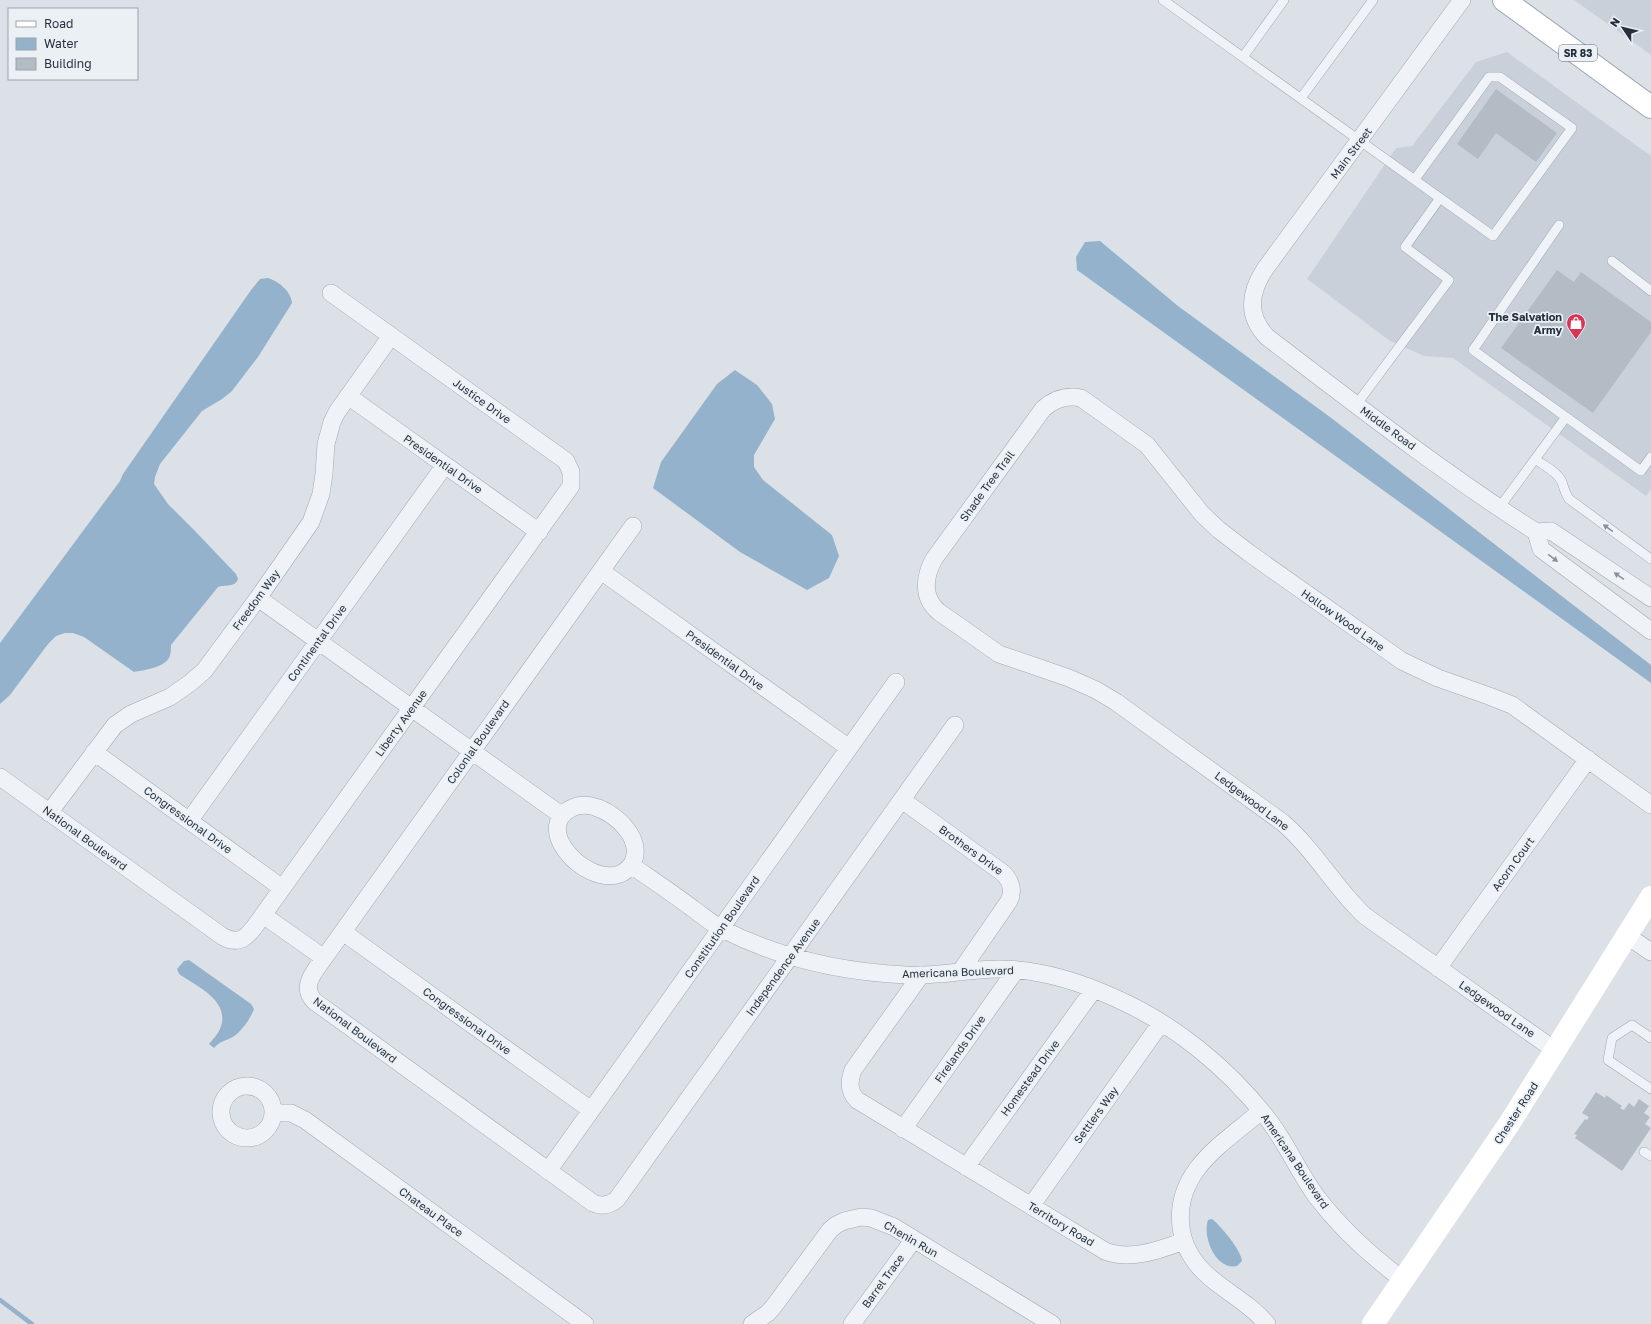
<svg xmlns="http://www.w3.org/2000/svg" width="1651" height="1324" viewBox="0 0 1651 1324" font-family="'Golos Text',sans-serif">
	<rect width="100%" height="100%" fill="#dce1e8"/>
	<!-- built -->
	<path fill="#cad0da" d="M1574 0H1651V55L1629 39Z
		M1507 52 1651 156V489L1646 496 1453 358 1424 356 1390 341 1307 279 1396 148 1412 146 1476 62Z"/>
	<!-- water -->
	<path fill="#94b2cb" d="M1100 241 1178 306 1330 417 1651 665V683L1077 270 1076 257 1085 242Z
		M268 278C278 281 291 291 292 303L258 357 232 391 222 399 202 411 160 464 155 477 154 484 168 504 195 531 236 574 238 579C235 588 225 584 218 587L171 645C171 649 171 654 169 658 163 668 144 670 134 672L84 637 73 633H65L56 636 48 644 10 695 0 704V643L120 481 123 474 251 290 260 279Z
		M735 370 757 385 772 404 775 419 754 455V467L763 480 832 535 839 556 829 578 807 590 740 552 653 488 661 462 717 384Z
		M189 960 251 1004 254 1009C251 1018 241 1032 233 1037 225 1041 220 1041 214 1048L209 1044C213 1039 218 1034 220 1029 232 1001 196 986 179 974L177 969 184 961Z
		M1212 1219C1221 1226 1241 1250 1242 1261L1237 1266C1216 1271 1202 1237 1208 1220Z"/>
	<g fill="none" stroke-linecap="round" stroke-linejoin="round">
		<!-- stream -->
		<path stroke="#94b2cb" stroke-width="4.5" d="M0 1300 32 1324"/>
	</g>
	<!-- building -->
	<path fill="#b3bbc5" d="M1496 89 1557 133 1536 162 1496 133 1478 159 1457 144Z
		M1557 270 1574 282 1581 272 1651 322V332L1593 413 1501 348Z
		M1596 1092 1605 1098 1606 1095 1622 1106 1620 1108 1624 1110 1629 1103 1634 1107 1639 1099 1649 1106 1644 1113 1650 1117 1645 1124 1651 1128 1622 1171 1575 1138 1577 1135 1574 1134 1585 1119 1587 1120 1589 1117 1582 1113Z"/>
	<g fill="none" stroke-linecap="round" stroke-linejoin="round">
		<defs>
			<path id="lane" d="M1163 0 1493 236 1572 128 1500 77H1489L1415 179
				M1243 57 1284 0
				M1301 98 1373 0
				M1612 261 1651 291
				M1356 405 1449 280 1405 247 1440 198
				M1566 417 1641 471 1651 457
				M1535 459C1543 465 1558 472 1562 482 1564 488 1565 493 1569 499L1651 559
				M1499 508 1566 417 1473 350 1559 225
				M1651 1038 1632 1025 1612 1038 1608 1060 1651 1089
				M1644 1152 1651 1156"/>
			<path id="street" d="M1462 0 1265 269C1250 292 1246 315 1267 337 1355 404 1442 472 1536 532
				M348 396 539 532
				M633 526 324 958C315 971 300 986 314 1001L593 1203C602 1207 610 1205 617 1199L955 725
				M601 571 849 748
				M258 598 561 815
				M1651 598 1551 531 1536 532 1541 549 1651 631
				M94 752 282 888
				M0 777 222 936C243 949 252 930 263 915L571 486V472L566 461 331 293
				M902 800 1003 873C1011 881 1014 891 1009 901L960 972
				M577 806C583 805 589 805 595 807 616 813 645 840 632 864 629 868 625 872 620 874 584 887 527 823 577 806Z
				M49 813 115 725 131 714 170 697 190 683 204 671 258 598 311 522 321 494 324 474 326 444 332 422 337 412 391 336
				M189 821 445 465
				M631 865C651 879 672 893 692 908 702 915 712 924 722 929 779 958 842 972 906 975 937 977 968 969 999 969 1039 969 1078 981 1115 998 1174 1024 1227 1067 1267 1118 1286 1142 1298 1171 1316 1196 1341 1229 1371 1256 1403 1280
				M263 915 324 958
				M343 932 591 1110
				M1626 935 1651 952
				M1438 968 1588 759
				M921 975 853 1070C849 1081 848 1091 857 1100L1105 1251C1131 1261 1159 1250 1184 1241
				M1556 1051 1365 916C1334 887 1314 849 1282 822L1116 702 1096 690 1069 678 999 654 939 612C922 598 924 577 934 559L1043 409C1054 399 1067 395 1081 398L1147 445 1202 514 1219 530 1249 553 1402 661 1438 678 1489 696 1512 705 1651 805
				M221 1112a26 26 0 1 1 52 0a26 26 0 1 1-52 0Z
				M1261 1111C1224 1143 1174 1171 1181 1227 1183 1244 1192 1260 1204 1272 1223 1291 1250 1303 1267 1324
				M273 1113H291L305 1120 585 1324
				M903 1129 1016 970
				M966 1167 1094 989
				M548 1171 896 682
				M1031 1206 1161 1023
				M752 1324 768 1313 774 1306 830 1230 836 1225 844 1221 861 1217 871 1218 894 1227 1052 1324
				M852 1324 914 1239"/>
			<path id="primary" d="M1504 0 1651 107"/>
		</defs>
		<!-- lane casing -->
		<use href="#lane" stroke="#a1a8b2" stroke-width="10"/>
		<!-- street casing -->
		<use href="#street" stroke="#a1a8b2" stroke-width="18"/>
		<!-- primary casing -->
		<use href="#primary" stroke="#9ba6b4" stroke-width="24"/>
		<!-- lane -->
		<use href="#lane" stroke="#eff2f6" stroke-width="9"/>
		<!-- street -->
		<use href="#street" stroke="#eff2f6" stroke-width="17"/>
		<!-- secondary -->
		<path stroke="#fff" stroke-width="22" d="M1373 1324 1509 1124 1651 897"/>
		<!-- primary -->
		<use href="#primary" stroke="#fff" stroke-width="22"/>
	</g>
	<!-- one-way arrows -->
	<defs><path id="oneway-solid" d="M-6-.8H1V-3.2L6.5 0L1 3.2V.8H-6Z"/></defs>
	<g fill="#8a919a">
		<use href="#oneway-solid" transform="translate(1608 528) rotate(-144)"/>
		<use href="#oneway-solid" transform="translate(1553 558) rotate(37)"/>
		<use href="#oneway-solid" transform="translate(1619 576) rotate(-146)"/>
	</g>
	<!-- icons -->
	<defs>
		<symbol id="shop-pin" viewBox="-11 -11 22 30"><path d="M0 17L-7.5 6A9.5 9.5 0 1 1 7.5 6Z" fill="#d83657" stroke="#ebf0f5"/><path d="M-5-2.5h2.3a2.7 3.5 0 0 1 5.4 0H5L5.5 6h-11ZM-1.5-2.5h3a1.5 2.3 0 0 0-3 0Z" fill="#fff"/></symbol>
	</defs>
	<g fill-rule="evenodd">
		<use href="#shop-pin" x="1565" y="312" width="22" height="30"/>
	</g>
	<g text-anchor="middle" stroke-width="3.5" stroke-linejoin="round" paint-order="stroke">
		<!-- shield labels -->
		<rect fill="#ebf0f5" stroke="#606a76" stroke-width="1" x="1559" y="45" width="38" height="16" rx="3"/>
		<g font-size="10" font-weight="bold" fill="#25303f">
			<text x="1578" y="57">SR 83</text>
		</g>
		<!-- street labels -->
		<g font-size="11" fill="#25303f" stroke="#ebf0f5">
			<text transform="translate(1351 153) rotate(-53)" y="4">Main Street</text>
			<text transform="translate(482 401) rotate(36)" y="4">Justice Drive</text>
			<text transform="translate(1388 428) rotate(36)" y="4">Middle Road</text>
			<text transform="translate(443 464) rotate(35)" y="4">Presidential Drive</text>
			<text transform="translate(987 486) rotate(-54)" y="4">Shade Tree Trail</text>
			<text transform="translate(256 600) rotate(-54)" y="4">Freedom Way</text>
			<text transform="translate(1343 620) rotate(35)" y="4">Hollow Wood Lane</text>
			<text transform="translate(317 643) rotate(-54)" y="4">Continental Drive</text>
			<text transform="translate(725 660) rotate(36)" y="4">Presidential Drive</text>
			<text transform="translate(401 723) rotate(-54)" y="4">Liberty Avenue</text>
			<text transform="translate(478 742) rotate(-55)" y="4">Colonial Boulevard</text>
			<text transform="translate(1252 801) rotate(37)" y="4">Ledgewood Lane</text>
			<text transform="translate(188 820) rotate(36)" y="4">Congressional Drive</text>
			<text transform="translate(85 838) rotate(36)" y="4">National Boulevard</text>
			<text transform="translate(971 850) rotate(36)" y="4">Brothers Drive</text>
			<text transform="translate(1513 864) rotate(-54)" y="4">Acorn Court</text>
			<text transform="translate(722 927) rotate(-55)" y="4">Constitution Boulevard</text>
			<text transform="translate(783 967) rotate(-54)" y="4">Independence Avenue</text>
			<text transform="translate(958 972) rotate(-2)" y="4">Americana Boulevard</text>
			<text transform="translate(1497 1009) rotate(35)" y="4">Ledgewood Lane</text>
			<text transform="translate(467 1021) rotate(36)" y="4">Congressional Drive</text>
			<text transform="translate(355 1030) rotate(37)" y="4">National Boulevard</text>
			<text transform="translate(960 1049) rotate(-55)" y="4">Firelands Drive</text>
			<text transform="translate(1030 1078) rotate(-54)" y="4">Homestead Drive</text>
			<text transform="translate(1516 1113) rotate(-57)" y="4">Chester Road</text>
			<text transform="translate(1096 1115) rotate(-54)" y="4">Settlers Way</text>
			<text transform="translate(1295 1161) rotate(56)" y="4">Americana Boulevard</text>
			<text transform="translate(431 1212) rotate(36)" y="4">Chateau Place</text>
			<text transform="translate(1061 1224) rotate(31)" y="4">Territory Road</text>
			<text transform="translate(911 1239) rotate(30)" y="4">Chenin Run</text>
			<text transform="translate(883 1281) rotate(-54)" y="4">Barrel Trace</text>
		</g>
		<!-- poi labels -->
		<g font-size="11" font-weight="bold" fill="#25303f" stroke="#ebf0f5" text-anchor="end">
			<text x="1562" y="321">The Salvation<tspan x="1562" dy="13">Army</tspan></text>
		</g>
	</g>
	<!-- legend -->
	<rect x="8" y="8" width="130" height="72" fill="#ebf0f5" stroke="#9ca3ac"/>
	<rect x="16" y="21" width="20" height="6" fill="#ffffff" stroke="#9ca3ac"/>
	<text x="44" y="28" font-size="12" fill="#25303f">Road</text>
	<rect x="16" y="38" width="20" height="12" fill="#94b2cb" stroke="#9ca3ac"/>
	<text x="44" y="48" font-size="12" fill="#25303f">Water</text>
	<rect x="16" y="58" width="20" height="12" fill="#b3bbc5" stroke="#9ca3ac"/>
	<text x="44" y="68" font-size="12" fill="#25303f">Building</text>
	<!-- north arrow -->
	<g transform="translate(1623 28) rotate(305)" stroke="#ebf0f5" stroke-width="3" paint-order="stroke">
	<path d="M0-3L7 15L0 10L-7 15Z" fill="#25303f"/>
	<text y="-6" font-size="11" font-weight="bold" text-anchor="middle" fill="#25303f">N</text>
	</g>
</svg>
